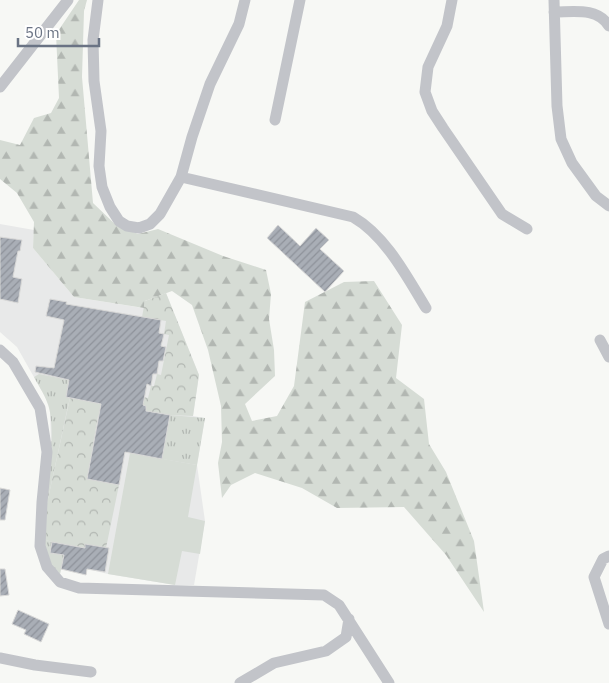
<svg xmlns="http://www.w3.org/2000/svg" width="609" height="683" viewBox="0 0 609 683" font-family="'IBM Plex Sans',sans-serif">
	<defs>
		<pattern id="grass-tufts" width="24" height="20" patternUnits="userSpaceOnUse" patternTransform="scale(1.25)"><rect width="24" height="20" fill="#d6dcd5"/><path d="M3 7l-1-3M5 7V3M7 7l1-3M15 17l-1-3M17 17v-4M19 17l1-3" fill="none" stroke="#b2b7b2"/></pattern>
		<pattern id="forest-firs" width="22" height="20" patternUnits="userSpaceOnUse" patternTransform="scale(1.25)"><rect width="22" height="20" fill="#d6dcd5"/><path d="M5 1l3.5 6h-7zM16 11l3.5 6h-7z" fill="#b2b7b2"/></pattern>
		<pattern id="park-crowns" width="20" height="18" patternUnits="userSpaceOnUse" patternTransform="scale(1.25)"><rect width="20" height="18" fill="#d6dcd5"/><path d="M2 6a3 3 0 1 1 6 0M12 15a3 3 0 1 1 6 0" fill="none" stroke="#b2b7b2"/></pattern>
		<pattern id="building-hatch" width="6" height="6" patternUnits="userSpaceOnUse" patternTransform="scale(1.25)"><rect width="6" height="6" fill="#a9aeb6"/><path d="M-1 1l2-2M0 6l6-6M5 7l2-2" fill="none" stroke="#8e929a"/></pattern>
	</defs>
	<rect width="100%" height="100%" fill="#f7f8f5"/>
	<!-- built -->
	<path fill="#e8e9e9" d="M0 224 34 230 33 248 74 297 143 308 166 293 199 375 193 416 205 418 197 465 205 521 194 585H175L108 574 87 569H61L60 574 43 556 51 447 50 410 48 402 17 347 0 332Z"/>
	<!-- grass -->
	<path fill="url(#grass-tufts)" d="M39 374 69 380 66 397 70 398 68 406 46 508C48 482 57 424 47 402 44 393 38 385 34 377Z
		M170 415 205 418 197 465 162 459Z
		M43 539 52 542 50 553 64 555 60 574 43 556Z"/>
	<!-- forest -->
	<path fill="url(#forest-firs)" d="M79 0H87L84 11 82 77 93 203 116 225 138 234 158 229 223 256 266 270 271 294 269 319 274 350 275 376 245 404 252 421 277 416 294 386 305 302 344 282 374 281 402 325 396 378 424 399 429 444 446 472 474 541 484 612 446 555 404 507 337 508 302 488 255 473 231 485 222 498 218 463 222 442 221 406 208 350 192 305 172 291 145 301 144 308 74 297 33 248 34 222 17 193 0 179V140L20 145 34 118 51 113 59 98 56 34Z"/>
	<!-- park -->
	<path fill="url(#park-crowns)" d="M166 293 199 375 193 416 170 415 146 411V406L137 403 139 396 148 398 151 386H154L157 374 161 375 169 335 164 334 166 321 142 317 145 301Z
		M70 398 106 405 98 416 87 479 119 485 106 548 85 544V548L52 542 43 539 46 508Z"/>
	<!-- garden -->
	<path fill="#d6dcd5" d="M130 453 197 465 188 517 205 521 200 554 182 551 175 585 108 574Z"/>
	<!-- building -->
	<path fill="url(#building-hatch)" stroke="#d9d9d8" d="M278 225 300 246 316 228 329 240 320 249 344 271 325 292 267 238Z
		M0 237 22 240 20 251H18L13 277 22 279 18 303 0 299Z
		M50 299 67 302 66 304 161 320 159 333 164 334 161 346 166 347 163 361H159L157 374H153L151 386 147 384 143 405 146 406V411L170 415 162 459 125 452 119 485 87 479 101 404 66 397 69 380 35 372 36 366 54 368 64 320 46 316Z
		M0 488 10 490 5 520H0Z
		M52 542 85 548V544L109 548 105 572 87 569 86 575 61 569 64 555 50 553Z
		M0 569H5L9 595 0 596Z
		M18 610 49 624 41 642 24 634 26 630 12 624Z"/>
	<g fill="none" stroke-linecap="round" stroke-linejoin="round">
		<!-- street -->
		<path stroke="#c2c4c9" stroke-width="11" d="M98 0 93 40 94 81 101 131 99 166 102 187 110 207 119 221 127 226 139 228 150 224 160 214 181 177 192 137 210 84 239 24 245 0
			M452 0 447 26 428 67 425 92 432 111 443 128 502 214 527 229
			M554 0 557 106 561 139 572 163 596 196 609 206
			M554 12C573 12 597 7 609 26
			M0 87 68 0
			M275 120 300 0
			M181 177 353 217C386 236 407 277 426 308
			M600 340 609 357
			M0 350 13 362 40 408 47 452 42 502 40 546 47 567 60 582 79 588 324 595 339 605 389 683
			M609 556 603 559 594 577 609 624
			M0 658 35 665 91 672
			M240 683 274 663 326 651 346 637 349 619"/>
	</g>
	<!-- scale -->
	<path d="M18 38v8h81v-8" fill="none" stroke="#6a7384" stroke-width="2.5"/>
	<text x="25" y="38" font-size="15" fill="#6a7384" stroke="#ffffff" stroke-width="4" paint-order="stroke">50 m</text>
</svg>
